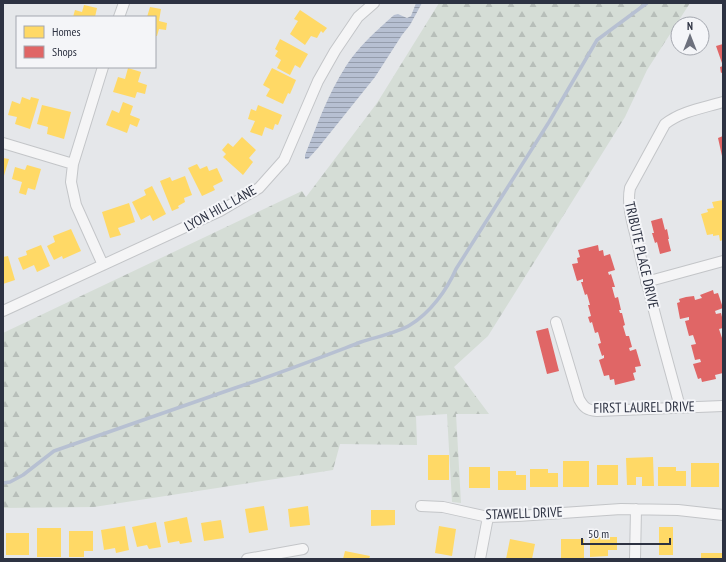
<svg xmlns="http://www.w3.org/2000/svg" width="726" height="562" viewBox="0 0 726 562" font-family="'PT Sans Narrow',sans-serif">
	<defs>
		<pattern id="forest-firs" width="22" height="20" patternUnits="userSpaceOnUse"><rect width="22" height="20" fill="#d5ddd6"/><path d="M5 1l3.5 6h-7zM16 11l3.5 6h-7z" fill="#b7beb9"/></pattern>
		<pattern id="water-rules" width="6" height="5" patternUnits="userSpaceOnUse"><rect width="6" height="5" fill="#b7c0d2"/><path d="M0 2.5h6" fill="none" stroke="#959dac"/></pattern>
	</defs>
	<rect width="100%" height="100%" fill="#e5e7ea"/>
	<!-- forest -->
	<path fill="url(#forest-firs)" d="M439 3H690L647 70 625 117 488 336 454 367 489 414H456L461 503 452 502 447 414 416 416 417 445 340 444 333 470 94 507 3 508V333L302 191 306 197 377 103Z"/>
	<!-- water -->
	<path fill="url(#water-rules)" d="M416 3H422L410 25 402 35 375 77 318 148 308 159H305V155C317 125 328 94 346 66 358 47 377 30 394 15L398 14 407 18 411 16Z"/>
	<!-- homes -->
	<path fill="#ffd966" d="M84 5 97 8 95 17H73L75 10 82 12Z
		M150 7 161 9 159 21 167 23 166 30 159 29 157 36H155V17H147Z
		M300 10 327 28 323 33 321 31 317 38 311 36 305 45 290 34 298 21 294 19Z
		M280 39 308 54 300 68 295 65 290 75 277 68 281 60 275 56 278 51 275 49Z
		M128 68 141 72 138 82 147 85 145 94 137 92 135 98 113 92 118 77 125 79Z
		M272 68 296 80 290 94 288 93 283 104 266 96 270 89 263 85Z
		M22 97 30 100 31 97 39 99 30 129 15 124 17 117 8 115 12 101 20 104Z
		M123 102 133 106 130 115 140 119 137 127 130 124 127 133 106 125 112 110 119 113Z
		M42 105 71 112 64 139 47 134 48 127 37 124Z
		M258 105 282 115 278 125 275 124 273 130 265 127 262 136 250 132 255 121 248 119 251 109 256 111Z
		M242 137 256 150 249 158 253 162 243 175 223 157 226 154 222 150 228 143 233 147Z
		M3 158 9 159 3 179Z
		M197 164 200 169 207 166 209 171 217 168 223 181 213 186 215 190 202 196 188 168Z
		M27 165 41 169 35 190 28 188 26 195 19 193 22 182 12 179 15 167 25 170Z
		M185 176 192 195 184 198 185 202 178 206 179 208 172 211 160 181 170 177 172 181Z
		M152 186 166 214 153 221 150 215 141 220 132 202 146 195 144 190Z
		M723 200V240L720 241 719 235 713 236V234L707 235 701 214 708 212 707 209 714 208 712 202Z
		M129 203 135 222 118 228 121 235 110 238 102 212Z
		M71 229 81 251 63 259 62 256 54 260 47 246 55 242 53 236Z
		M41 245 50 266 37 272 34 265 23 270 18 258 27 255 26 251Z
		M8 256 15 280 3 284V257Z
		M428 455H449V480H428Z
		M653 457 654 486H642V477H636V485H627L626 458Z
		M563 461H589V487H563Z
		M691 463H719V487H691Z
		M597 465H618V485H597Z
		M469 467H490V488H469Z
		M658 467H676V471H686V486H658Z
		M530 469H548V473H558V487H530Z
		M498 471H516V475H526V490H498Z
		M264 506 268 530 249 533 245 509Z
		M308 506 310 525 290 527 288 509Z
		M371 510H395V525L371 526Z
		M187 517 192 542 180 544 179 541 168 543 164 522Z
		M221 520 224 538 204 541 201 523Z
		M156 522 161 547 149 549 147 545 137 547 132 527Z
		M125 526 129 550 116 553 115 548 104 550 101 530Z
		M439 526 456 529 452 556 435 553Z
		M659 527H673V555H659Z
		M37 528H61V557H37Z
		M69 531H93V551H84V557H69Z
		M6 533H29V555H6Z
		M590 537H617V550H608V556L590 557Z
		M510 539 535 544 532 559H506Z
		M561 539H584V558H561Z
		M345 551 370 556 369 559H343Z
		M701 553H723V559H701Z"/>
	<!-- shops -->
	<path fill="#e06666" d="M723 44V72L721 73 720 67 723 66 716 46Z
		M723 136V156H722L718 138Z
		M662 218 665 230 667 229 669 239H668L671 251 660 254 657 242 655 243 652 233H654L651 221Z
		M598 245 599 251 603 250 604 256 610 254 615 270 608 272 609 275 611 274 615 287H612L615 298 618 297 621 310H619L620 313H622L625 325 623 326 626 336H629L632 347 629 348 630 351 636 349 641 366 635 367 636 372 633 373 635 380 615 385 614 379 610 380 609 375 604 376 599 360 604 358V355L602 356 598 344 601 343 598 332 595 333 592 322 590 323 588 317 591 316 588 305H590L587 294 585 295 581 282H583V279L577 281 572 264 578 263 577 258 580 257 578 250Z
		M713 290 714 294 718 293 723 308 715 311 716 314 721 313 723 321V328L719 329 722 338H723V373L715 375 716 379 702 382 701 378 698 379 693 364 701 362 700 359 695 360 691 345 696 344 693 335 689 336 685 321 689 320V317L680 319 677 303 680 302 679 299 686 297 694 296 695 300 702 298 700 295Z
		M548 328 559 371 547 374 536 331Z"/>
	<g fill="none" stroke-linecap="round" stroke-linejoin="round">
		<!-- stream -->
		<path stroke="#b7c0d2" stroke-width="3.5" d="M3 483 10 482 23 475 54 451 235 388C278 374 319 358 361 342 376 337 397 333 410 325 430 313 447 290 456 269L549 122 597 40 647 3"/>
		<defs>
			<path id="minor" d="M119 17 124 3
				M3 143 73 164
				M103 265 76 205 71 182 73 164 103 67
				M646 282 723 261
				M3 311 220 211 259 188 284 160 318 81 335 51 358 17 374 3
				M556 322 579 399C584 408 587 410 597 411L723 406
				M680 407C666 355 651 303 639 250 635 230 626 208 630 188L665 124C682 111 703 108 723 102
				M421 506 443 507 488 517 518 516 621 509 678 510 723 515
				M247 559 303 549
				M480 559 488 517
				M635 559 636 509"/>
		</defs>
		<!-- minor casing -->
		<use href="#minor" stroke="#c3c5c8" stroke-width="12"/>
		<!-- minor -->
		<use href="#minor" stroke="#f5f5f6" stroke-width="10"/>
	</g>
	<g text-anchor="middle" stroke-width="4" stroke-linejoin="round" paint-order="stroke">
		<!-- street labels -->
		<g font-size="14" fill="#2d3242" stroke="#f4f5f8">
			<text transform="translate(220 208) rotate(-29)" y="5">LYON HILL LANE</text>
			<text transform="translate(642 255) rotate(77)" y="5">TRIBUTE PLACE DRIVE</text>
			<text transform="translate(644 407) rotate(-1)" y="5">FIRST LAUREL DRIVE</text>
			<text transform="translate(524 513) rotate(-2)" y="5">STAWELL DRIVE</text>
		</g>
	</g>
	<!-- border -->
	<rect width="726" height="562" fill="none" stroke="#2d3242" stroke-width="8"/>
	<!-- legend -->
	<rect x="16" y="16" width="140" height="52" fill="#f4f5f8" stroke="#a4a7af"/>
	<rect x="24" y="26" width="20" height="12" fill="#ffd966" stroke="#a4a7af"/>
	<text x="52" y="36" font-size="12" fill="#2d3242">Homes</text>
	<rect x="24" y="46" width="20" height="12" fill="#e06666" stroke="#a4a7af"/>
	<text x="52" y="56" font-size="12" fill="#2d3242">Shops</text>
	<!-- north arrow -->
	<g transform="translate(690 36)"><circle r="19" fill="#f4f5f8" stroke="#a4a7af"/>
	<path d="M0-3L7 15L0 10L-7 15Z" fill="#6d717d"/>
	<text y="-6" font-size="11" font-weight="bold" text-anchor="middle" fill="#2d3242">N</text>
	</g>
	<!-- scale -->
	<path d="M582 538v6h88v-6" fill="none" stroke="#2d3242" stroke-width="2"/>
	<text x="588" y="538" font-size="12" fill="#2d3242" stroke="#f4f5f8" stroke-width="3" paint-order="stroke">50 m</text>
</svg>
